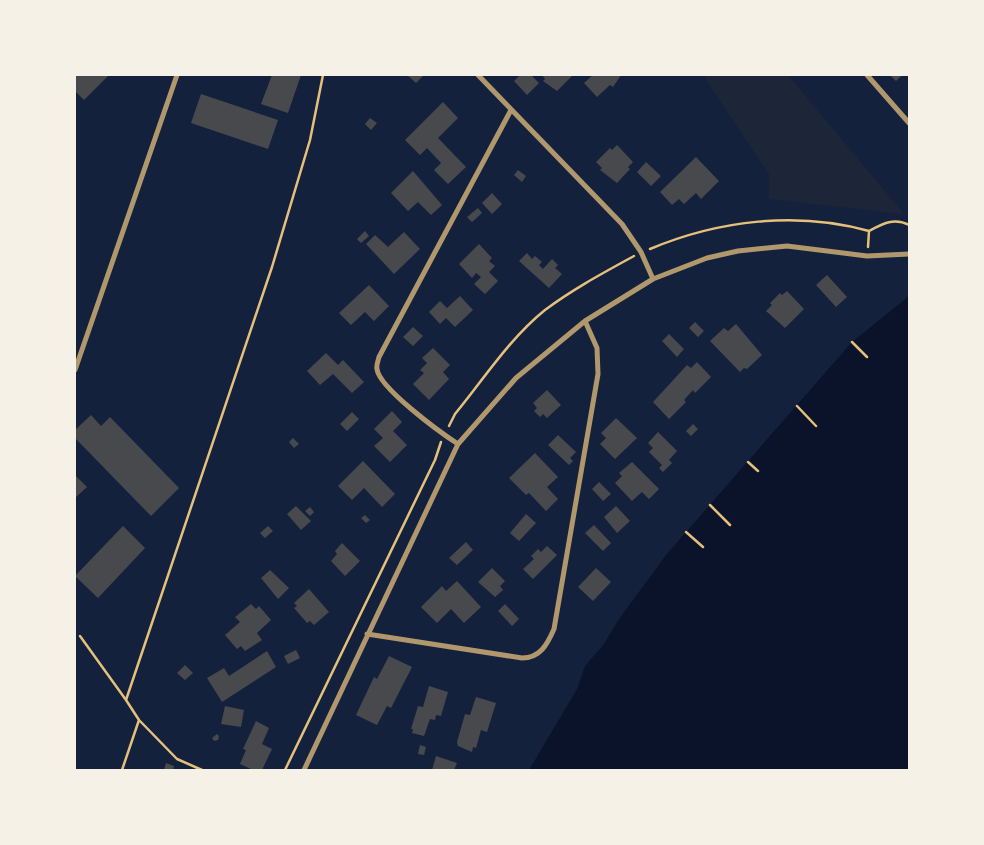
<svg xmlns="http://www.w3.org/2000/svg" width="984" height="845" viewBox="0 0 984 845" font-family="Ubuntu,sans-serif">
	<rect width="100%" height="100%" fill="#14213d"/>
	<!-- green -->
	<path fill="#1d2539" d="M703 75H788L904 214 769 199V174Z"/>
	<!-- water -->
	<path fill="#0b132b" d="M909 296V770H529L577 689 585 666 604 644 619 619 666 555 852 342Z"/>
	<!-- building -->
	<path fill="#48494c" d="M75 75H109L84 100 75 91Z
		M272 75H301L288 113 261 104Z
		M407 75H424L416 83Z
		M520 75H531L539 83 527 95 514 81Z
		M542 75H573L557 91 543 81 545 79Z
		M593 75H621L613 87 610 85 597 97 584 83Z
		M890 75H902L896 81Z
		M201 94 278 120 268 149 191 123Z
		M443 102 458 118 438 138 466 167 448 184 434 170 441 163 427 148 420 155 405 140Z
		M370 118 377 123 371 130 365 124Z
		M617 145 633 162 628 167 630 169 617 183 600 170 602 168 596 162 610 148 612 150Z
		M696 157 719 181 701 199 696 193 684 204 679 199 672 205 660 192Z
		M646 162 661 176 651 186 637 172Z
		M518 170 526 176 522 182 514 175Z
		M413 171 442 205 431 215 418 202 408 211 391 193Z
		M492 193 502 204 492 214 482 203Z
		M478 208 482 213 472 222 467 217Z
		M365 231 369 236 361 243 357 239Z
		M404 232 420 249 394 274 366 244 375 235 388 247Z
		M479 244 492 258 489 261 495 266 489 272 498 281 485 294 474 284 481 277 476 273 472 278 459 264Z
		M527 253 532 259 535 256 542 262 539 265 543 269 552 259 558 265 555 268 562 274 549 288 519 261Z
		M827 275 847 297 836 307 816 285Z
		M369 285 389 306 374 321 365 312 351 325 339 313Z
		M787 291 804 309 785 328 766 311 772 305 770 303 780 293 782 295Z
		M460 296 473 310 455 327 446 318 440 324 429 312 440 301 447 308Z
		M695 322 704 331 698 337 689 328Z
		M736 324 762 355 747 369 744 368 740 372 710 341 724 328 728 331Z
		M413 327 423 336 413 346 403 337Z
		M669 334 684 349 677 357 662 341Z
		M433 348 450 365 443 372 449 379 429 400 413 384 424 373 420 370 427 363 422 358Z
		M326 353 338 365 343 360 364 382 352 393 333 374 320 385 307 371Z
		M697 362 711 377 695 393 693 390 684 400 686 402 669 419 653 402 687 365 691 368Z
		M547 390 561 405 547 418 543 414 540 417 534 411 537 408 533 403Z
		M392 411 402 422 393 431 407 445 390 462 374 446 383 438 374 429Z
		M352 412 359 419 347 431 340 424Z
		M91 415 101 426 110 417 179 488 151 516 75 438V430Z
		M616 418 637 438 615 459 600 444 606 438 601 433Z
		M693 424 698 429 691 436 686 431Z
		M658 432 677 451 669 460 672 463 663 472 659 468 662 465 649 452 653 448 648 443Z
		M558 435 576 452 570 458 573 461 569 465 548 445Z
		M293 438 299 444 294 448 289 442Z
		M535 453 558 477 547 487 558 499 546 511 529 493 526 495 509 478Z
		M363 461 395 494 382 507 364 488 352 500 338 486Z
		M632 462 659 489 649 499 642 492 632 501 615 483 622 476 619 473Z
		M75 475 87 487 75 498Z
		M599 482 611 494 603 501 592 489Z
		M296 506 311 521 301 530 287 514Z
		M616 506 630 521 617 533 604 517Z
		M310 507 314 512 310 516 305 511Z
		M526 514 536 523 519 541 510 533Z
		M365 515 370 520 366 523 361 518Z
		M594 525 611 543 603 551 585 533Z
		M123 526 145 548 98 598 75 576Z
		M268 526 273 531 265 538 260 533Z
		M466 542 473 550 457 565 449 558Z
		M342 543 360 561 345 576 331 561 337 554 335 551Z
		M547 546 557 555 533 579 523 569 534 559 531 556 538 549 541 552Z
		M492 568 505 581 500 586 503 590 495 597 478 582Z
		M596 568 611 582 593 601 578 587Z
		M270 570 289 588 278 599 261 578Z
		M457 581 481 607 464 623 451 609 437 623 421 607 442 586 446 591Z
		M309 589 329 612 314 625 310 621 307 623 294 608 297 606 294 603Z
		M251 604 256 609 259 606 271 620 257 633 262 640 245 651 241 646 237 649 225 635 240 622 235 617Z
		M505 604 519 619 512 626 498 611Z
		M296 650 300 658 288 664 284 656Z
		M267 651 276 667 222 702 207 678 224 668 229 676Z
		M389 656 412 667 391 708 387 706 377 725 356 715 374 677 377 679Z
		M185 665 193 673 185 680 177 673Z
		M429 686 448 692 441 716 436 715 435 720 430 719 424 736 412 733 413 729H411L418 706 423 707Z
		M476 697 496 703 487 732 481 730 476 748 473 747 472 752 458 746 457 742 465 714 470 715Z
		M225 706 244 710 241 727 221 724Z
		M256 721 269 728 262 744 272 749 262 770H253L240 764 246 750 243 749Z
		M217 734 219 736 218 740 214 741 212 738Z
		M420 745 426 747 424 755 418 754Z
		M436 756 457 763 454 770H432Z
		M166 763 174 766 173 770H164Z"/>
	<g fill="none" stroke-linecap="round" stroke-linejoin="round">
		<!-- path -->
		<path stroke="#e5c07b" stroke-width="2.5" d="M868 247 869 231
			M650 249C719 220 797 211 869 231 882 224 894 217 909 225
			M852 342 867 357
			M797 406 816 426
			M449 426 455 414C483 380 510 338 545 310 573 289 603 273 634 256
			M748 462 758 471
			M710 505 730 525
			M686 532 703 547
			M80 636 126 700
			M139 720 177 759 202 770
			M122 770 139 720 126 700 272 267 310 140 323 75
			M285 770 435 460 441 442"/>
		<!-- minor -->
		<path stroke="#b1986c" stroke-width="5" d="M478 75 622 224 641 252 653 279
			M867 75 909 123
			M75 370 177 75
			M458 444C441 433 379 388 377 369 376 366 378 361 379 357L511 110
			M367 634 522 658C540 658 547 645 554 629L598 374 597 348 585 321
			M304 770 458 444 516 378 585 321 653 279 707 258 738 251 787 246 867 256 909 254"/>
	</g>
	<!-- border -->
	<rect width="984" height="845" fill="none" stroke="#f6f1e7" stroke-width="152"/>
</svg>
